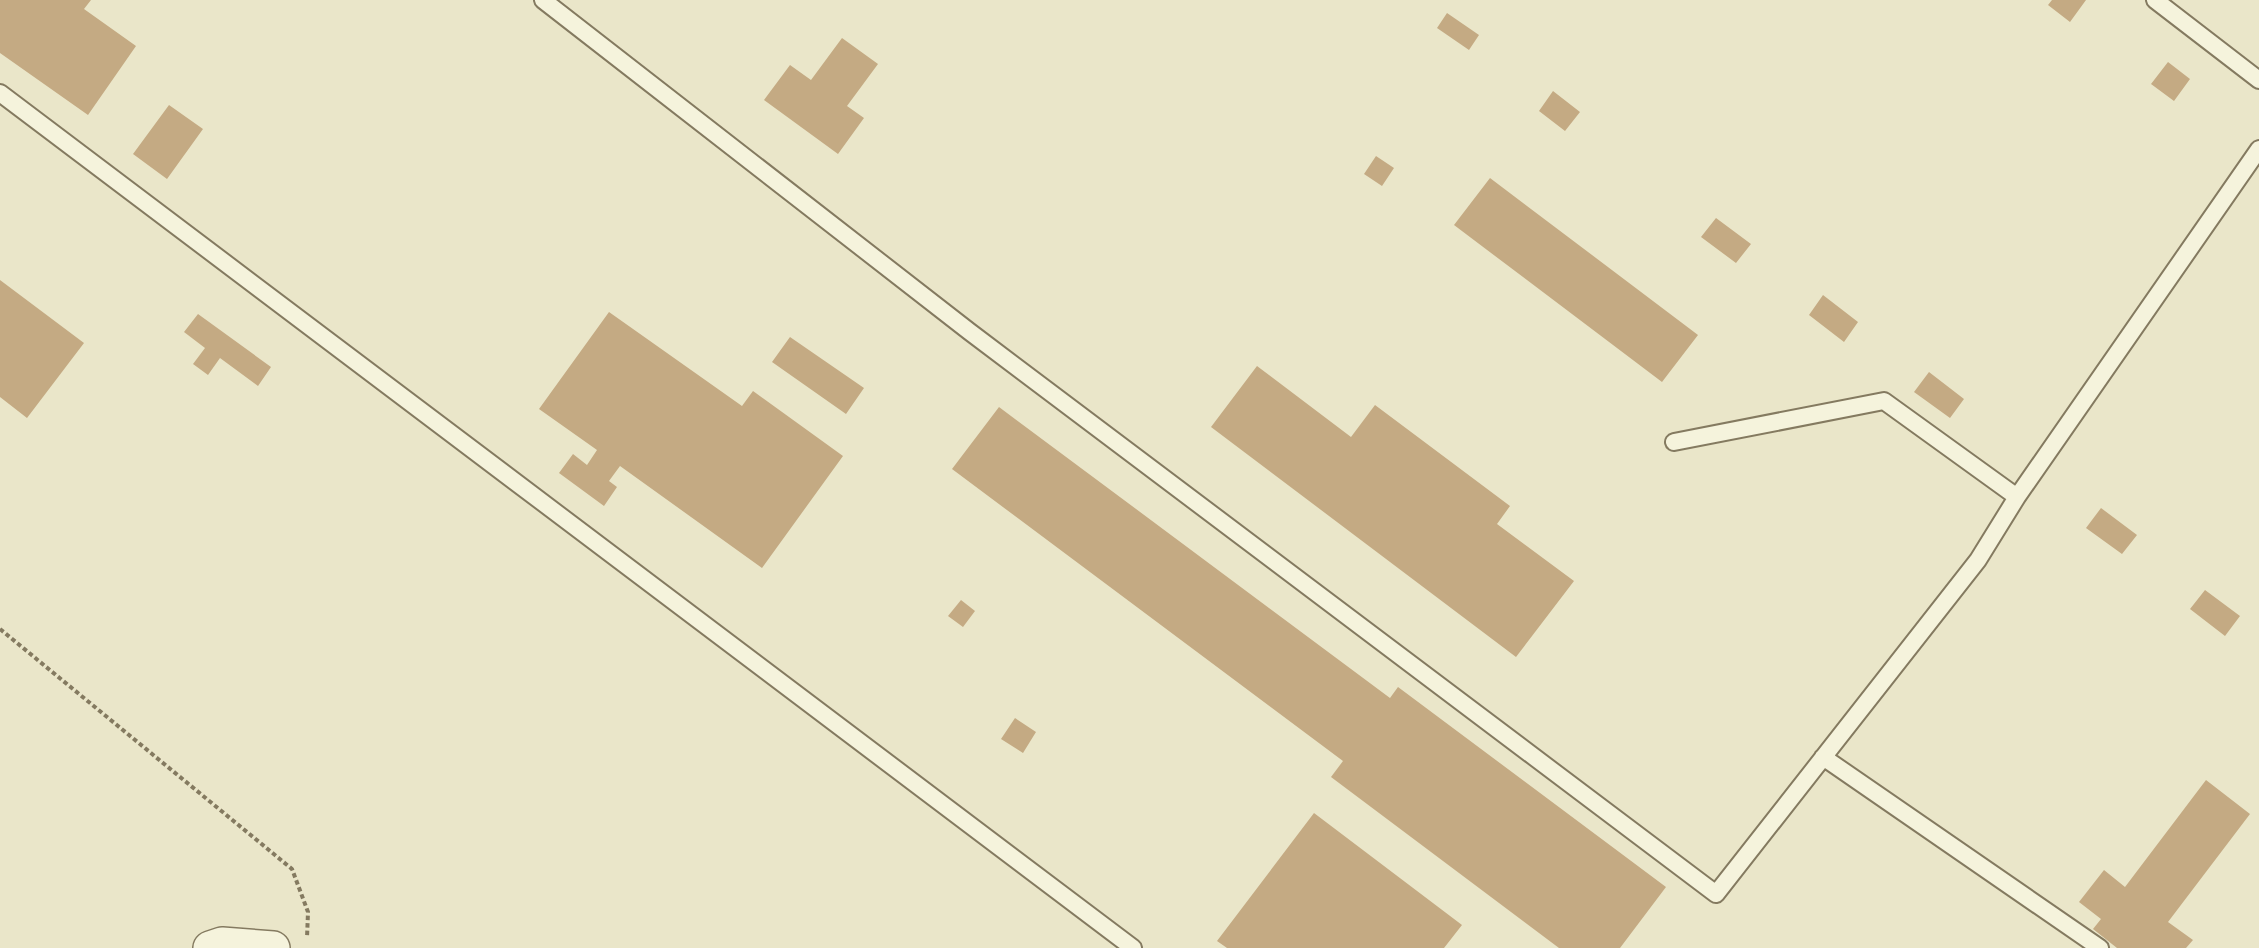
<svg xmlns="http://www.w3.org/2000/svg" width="2259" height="948" viewBox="0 0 2259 948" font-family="'Noto Serif',serif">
	<rect width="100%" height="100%" fill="#eae6c9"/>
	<!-- building -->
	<path fill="#c4aa83" d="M0 0H91L84 9 136 46 88 115 0 53Z
		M2052 0H2086L2070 22 2048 5Z
		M1447 13 1479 35 1469 50 1437 28Z
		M842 38 878 64 847 106 864 118 838 154 764 100 790 65 811 80Z
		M2168 62 2190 79 2174 101 2151 84Z
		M1553 91 1580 112 1565 131 1539 111Z
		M169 105 203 129 167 179 133 154Z
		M1376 156 1394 168 1382 186 1364 174Z
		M1490 178 1698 335 1662 382 1454 225Z
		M1716 218 1751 244 1736 263 1701 237Z
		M0 280 84 343 27 418 0 397Z
		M1823 295 1858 322 1844 342 1809 315Z
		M609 312 742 406 753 391 843 456 762 568 620 466 609 481 617 487 604 506 559 473 573 454 587 465 597 450 539 409Z
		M198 314 271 367 258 386 220 358 208 375 193 364 205 348 184 332Z
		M790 337 864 388 846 414 772 362Z
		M1257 366 1351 437 1375 405 1510 506 1497 524 1574 581 1516 657 1211 427Z
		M1929 372 1964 399 1950 418 1914 392Z
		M999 407 1390 698 1398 687 1666 887 1620 948H1559L1331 777 1343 761 952 469Z
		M2101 508 2137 535 2122 554 2086 528Z
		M2205 590 2240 616 2225 636 2190 609Z
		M961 600 975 611 963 627 948 616Z
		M1015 718 1036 732 1023 753 1001 739Z
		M2206 780 2250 814 2168 922 2193 940 2186 948H2117L2093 929 2101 919 2079 902 2104 870 2125 887Z
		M1314 813 1462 925 1444 948H1227L1217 941Z"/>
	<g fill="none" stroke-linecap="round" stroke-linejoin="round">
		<defs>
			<path id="service" d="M543 0 970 332 1716 894 1978 560 2017 497 2259 149
				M2155 0 2259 80
				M0 93 1133 948
				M1674 442 1884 401 2017 497
				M1823 757 2100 948"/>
			<path id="tertiary" d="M210 948 222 944 273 948"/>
		</defs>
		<!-- service casing -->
		<use href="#service" stroke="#847a60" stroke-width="20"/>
		<!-- tertiary casing -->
		<use href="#tertiary" stroke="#847a60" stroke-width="36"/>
		<!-- path -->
		<path stroke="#847a60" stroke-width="4" stroke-dasharray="4.5 3" stroke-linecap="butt" d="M0 629 292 869 308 912 307 938"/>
		<!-- service -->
		<use href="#service" stroke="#f5f3dc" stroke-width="16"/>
		<!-- tertiary -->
		<use href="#tertiary" stroke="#f5f3dc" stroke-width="33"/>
	</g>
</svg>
